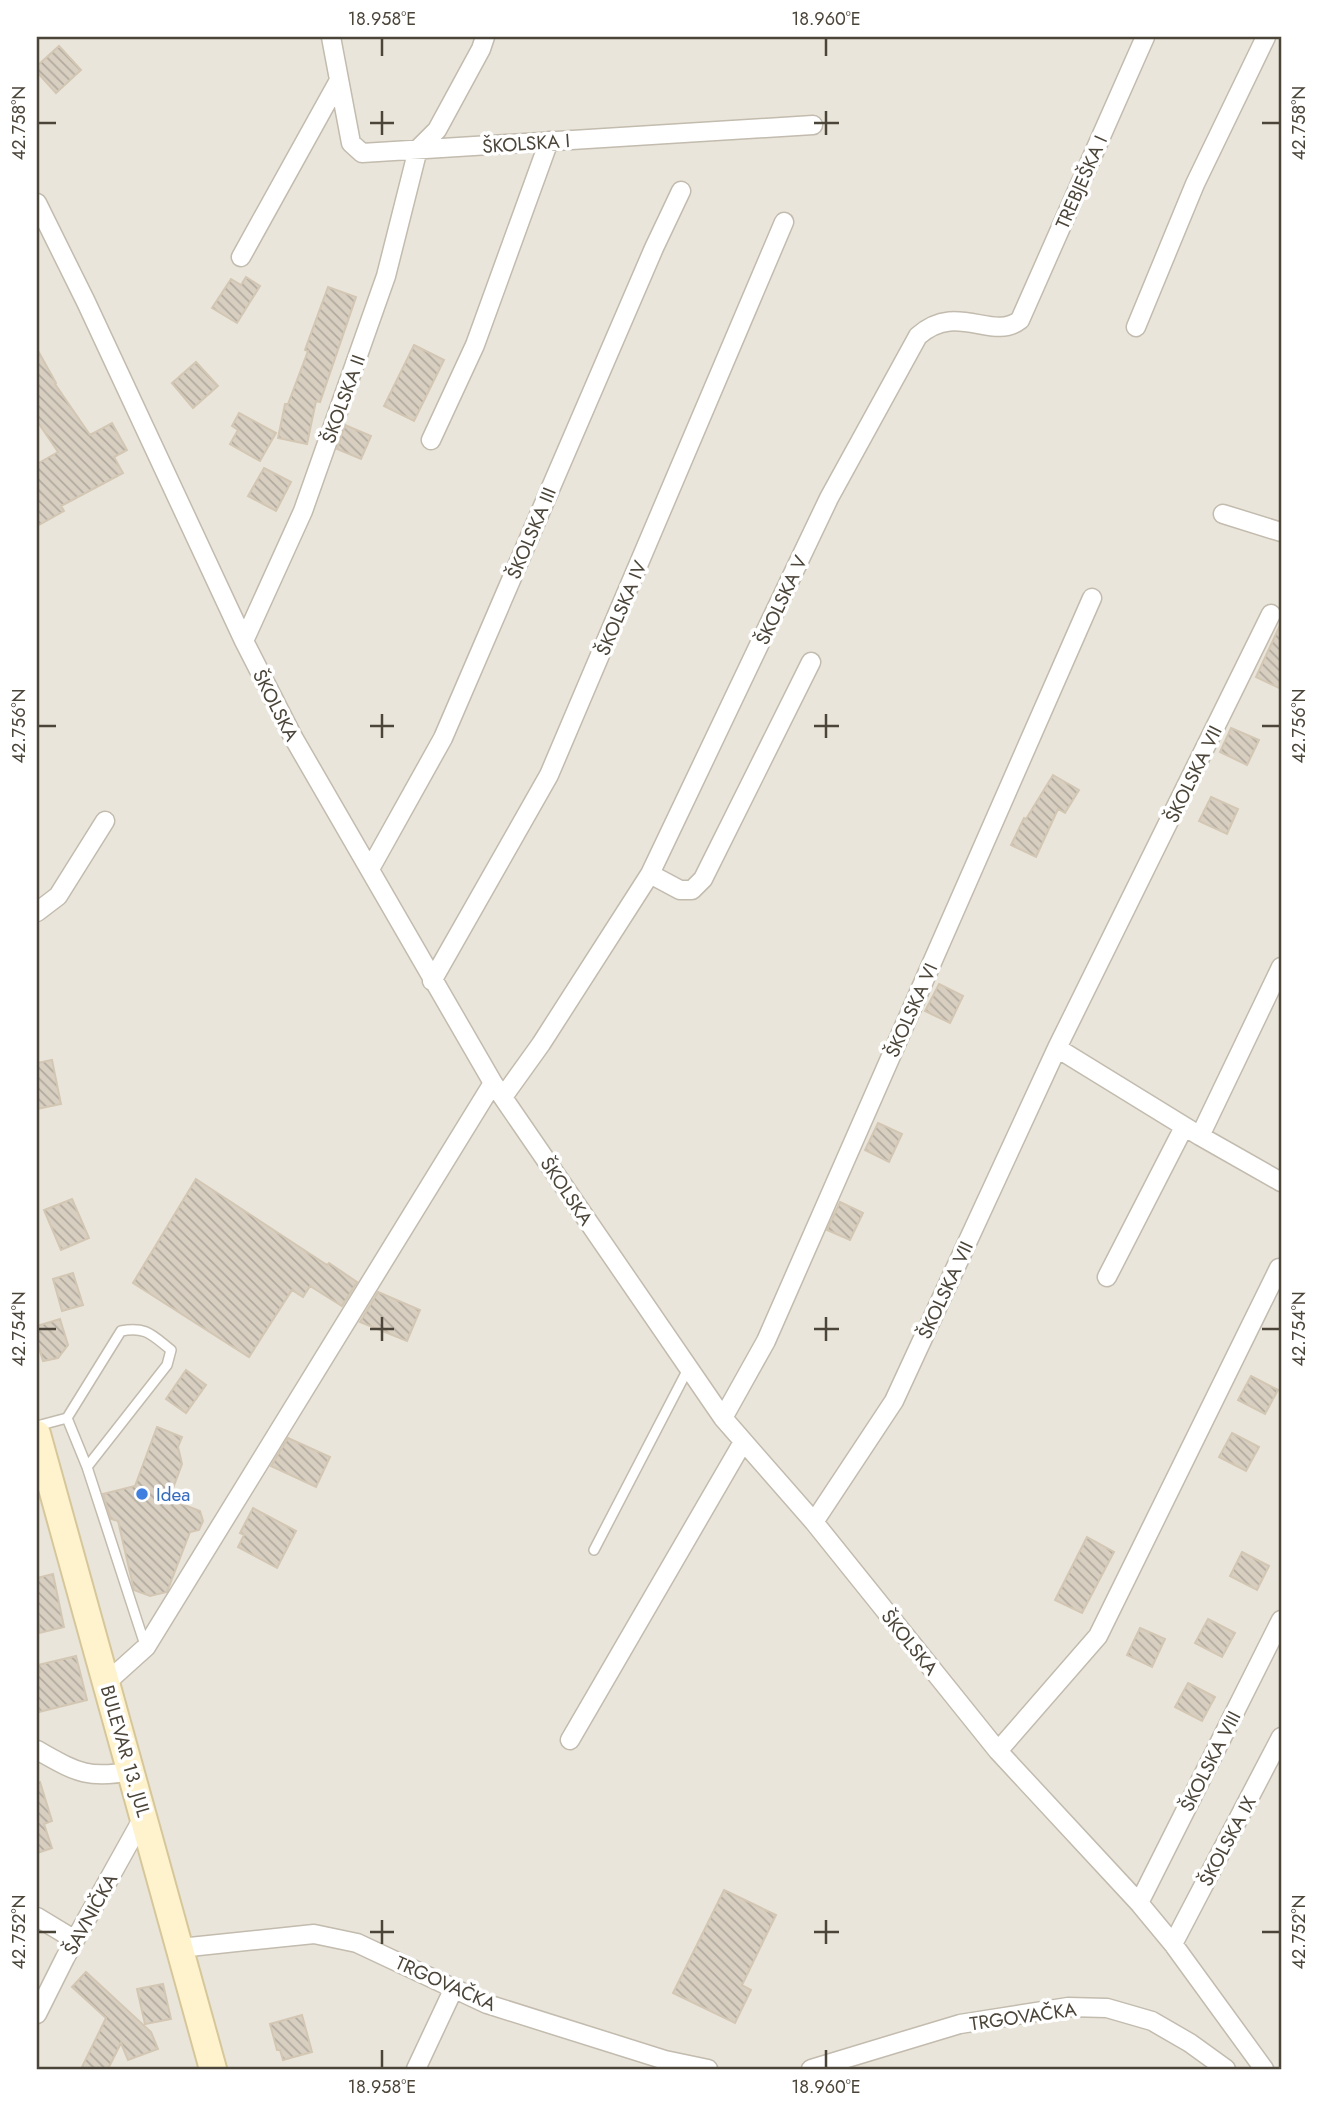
<svg xmlns="http://www.w3.org/2000/svg" width="1318" height="2106" viewBox="0 0 1318 2106" font-family="Jost,sans-serif">
	<defs>
		<pattern id="building-back-hatch" width="6" height="6" patternUnits="userSpaceOnUse" patternTransform="scale(1.75)"><rect width="6" height="6" fill="#d8cfc1"/><path d="M-1 5l2 2M0 0l6 6M5-1l2 2" fill="none" stroke="#b1aa9e"/></pattern>
	</defs>
	<rect width="100%" height="100%" fill="#f6f3ec"/>
	<!-- residential -->
	<path fill="#eae5da" d="M37 37H1281V2069H37Z"/>
	<!-- building -->
	<path fill="url(#building-back-hatch)" stroke="#d3c7b4" stroke-width="2" d="M59 46 81 70 56 93 37 72V66Z
		M246 277 260 286 237 323 212 308 231 279 241 285Z
		M328 287 356 297 320 402 316 401 307 444 278 438 285 404H288L308 351 305 350Z
		M414 345 444 360 414 421 384 406Z
		M37 349 56 383 55 384 90 435 112 423 127 450 114 457 123 473 61 506 64 511 37 526V464L58 452 37 421Z
		M196 362 218 386 193 408 172 383Z
		M239 413 276 433 260 461 230 444 238 430 232 426Z
		M345 425 371 436 361 459 337 449Z
		M264 468 291 482 276 511 248 496Z
		M1281 623V689L1256 677Z
		M1231 728 1259 740 1247 765 1220 752Z
		M1053 775 1079 790 1065 813 1058 809 1036 857 1011 845 1024 818 1026 819Z
		M1211 797 1238 809 1227 834 1199 821Z
		M939 984 963 996 950 1023 925 1011Z
		M52 1060 61 1104 37 1109V1063Z
		M878 1123 902 1134 889 1162 865 1150Z
		M196 1179 327 1265 329 1263 357 1282 342 1306 310 1286 303 1297 292 1290 249 1357 133 1283Z
		M72 1199 89 1238 61 1250 44 1210Z
		M840 1202 863 1213 850 1240 827 1230Z
		M73 1273 83 1305 62 1311 53 1279Z
		M378 1292 420 1310 407 1341 360 1322Z
		M60 1319 68 1345 58 1358 43 1361 37 1341V1326Z
		M186 1370 206 1385 186 1413 166 1399Z
		M1251 1376 1278 1390 1265 1414 1238 1400Z
		M157 1427 182 1437 178 1447 182 1464 169 1499 200 1511 203 1521 199 1530 190 1532 167 1592 150 1596 134 1590 118 1521 111 1519 103 1494 135 1486Z
		M1232 1433 1259 1447 1246 1471 1219 1457Z
		M288 1438 330 1457 316 1487 271 1466Z
		M253 1508 296 1531 277 1568 238 1547 244 1535 240 1533Z
		M1087 1537 1114 1552 1082 1613 1055 1600Z
		M1242 1552 1269 1566 1257 1590 1230 1576Z
		M53 1574 64 1627 39 1633 37 1578Z
		M1208 1619 1235 1633 1222 1657 1195 1643Z
		M1140 1628 1165 1639 1152 1667 1127 1655Z
		M76 1656 87 1700 39 1712 37 1702V1673L40 1672 38 1665Z
		M1188 1683 1215 1697 1202 1721 1175 1707Z
		M40 1782 52 1821 44 1824 52 1848 37 1853V1783Z
		M724 1890 776 1915 742 1985 751 1990 735 2023 673 1993Z
		M86 1972 151 2032 158 2049 128 2060 121 2043 108 2069H81L106 2018 72 1987Z
		M163 1984 171 2019 145 2024 137 1989Z
		M302 2015 312 2052 283 2060 280 2050H277L270 2024Z"/>
	<g fill="none" stroke-linecap="round" stroke-linejoin="round">
		<defs>
			<path id="lane" d="M67 1418 121 1331C146 1326 152 1335 171 1350L167 1365 87 1467
				M37 1426 67 1418 87 1467 145 1645
				M594 1550 688 1369"/>
			<path id="street" d="M331 37 351 143 362 153 813 125
				M37 203 86 302 244 641 293 737 493 1083 723 1418 814 1522 998 1751 1139 1903 1173 1944 1264 2069
				M241 257 338 82
				M1136 327 1195 184 1266 37
				M431 440 475 345 549 141
				M1223 514 1281 532
				M244 641 303 511 386 276 418 149 437 130 481 49 485 37
				M370 869 443 738 654 248 681 191
				M650 874 829 498 918 336C957 301 992 342 1020 320L1145 37
				M37 912 58 896 105 821
				M432 981 549 775 784 222
				M1057 1048 1200 1136 1281 1182
				M503 1097 541 1044 650 874 680 890H692L703 879 811 662
				M1200 1136 1281 967
				M1107 1277 1184 1127
				M723 1418 766 1341 1092 598
				M814 1522 894 1401 1057 1048 1271 614
				M106 1683 146 1647 493 1083
				M570 1740 743 1442
				M37 1750C75 1771 86 1780 132 1771
				M998 1751 1098 1636 1279 1268
				M1139 1903 1281 1620
				M37 1917 75 1940
				M1173 1944 1281 1737
				M180 1948 314 1934 357 1943 487 2004 665 2060 708 2069
				M37 2014 65 1958 144 1816
				M416 2069 454 1988
				M811 2069 960 2024 1068 2007 1107 2008 1152 2021 1190 2043 1226 2069"/>
			<path id="secondary" d="M37 1434 213 2069"/>
		</defs>
		<!-- lane casing -->
		<use href="#lane" stroke="#c2bbae" stroke-width="12"/>
		<!-- street casing -->
		<use href="#street" stroke="#c2bbae" stroke-width="21"/>
		<!-- secondary casing -->
		<use href="#secondary" stroke="#d6c79b" stroke-width="30"/>
		<!-- lane -->
		<use href="#lane" stroke="#fff" stroke-width="9"/>
		<!-- street -->
		<use href="#street" stroke="#fff" stroke-width="18"/>
		<!-- secondary -->
		<use href="#secondary" stroke="#fff3cd" stroke-width="26"/>
	</g>
	<!-- ticks -->
	<path fill="none" stroke="#4b4439" stroke-width="2.5" d="M382 38V56M826 38V56M382 111V135M826 111V135M38 123H56M370 123H394M814 123H839M1262 123H1280M382 714V738M826 714V738M38 726H56M370 726H394M814 726H839M1262 726H1280M382 1317V1341M826 1317V1341M38 1329H56M370 1329H394M814 1329H839M1262 1329H1280M382 1920V1944M826 1920V1944M38 1932H56M370 1932H394M814 1932H839M1262 1932H1280M382 2050V2068M826 2050V2068"/>
	<!-- markers -->
	<circle fill="#3f7fe0" stroke="#fff" stroke-width="2.5" cx="142" cy="1494" r="7"/>
	<g text-anchor="middle" stroke-width="7" stroke-linejoin="round" paint-order="stroke">
		<!-- street labels -->
		<g font-size="19" fill="#4b4439" stroke="#fff">
			<text transform="translate(526 143) rotate(-4)" y="7">ŠKOLSKA I</text>
			<text transform="translate(1081 182) rotate(-66)" y="7">TREBJEŠKA I</text>
			<text transform="translate(343 399) rotate(-70)" y="7">ŠKOLSKA II</text>
			<text transform="translate(531 533) rotate(-67)" y="7">ŠKOLSKA III</text>
			<text transform="translate(781 600) rotate(-65)" y="7">ŠKOLSKA V</text>
			<text transform="translate(621 608) rotate(-67)" y="7">ŠKOLSKA IV</text>
			<text transform="translate(276 705) rotate(63)" y="7">ŠKOLSKA</text>
			<text transform="translate(1193 774) rotate(-64)" y="7">ŠKOLSKA VII</text>
			<text transform="translate(911 1010) rotate(-66)" y="7">ŠKOLSKA VI</text>
			<text transform="translate(567 1191) rotate(56)" y="7">ŠKOLSKA</text>
			<text transform="translate(945 1290) rotate(-65)" y="7">ŠKOLSKA VII</text>
			<text transform="translate(910 1642) rotate(51)" y="7">ŠKOLSKA</text>
			<text transform="translate(126 1751) rotate(74)" y="7">BULEVAR 13. JUL</text>
			<text transform="translate(1210 1761) rotate(-63)" y="7">ŠKOLSKA VIII</text>
			<text transform="translate(1227 1841) rotate(-62)" y="7">ŠKOLSKA IX</text>
			<text transform="translate(90 1914) rotate(-61)" y="7">ŠAVNIČKA</text>
			<text transform="translate(446 1983) rotate(24)" y="7">TRGOVAČKA</text>
			<text transform="translate(1023 2016) rotate(-8)" y="7">TRGOVAČKA</text>
		</g>
		<!-- shop labels -->
		<g font-size="19" fill="#366cbe" stroke="#fff" text-anchor="start">
			<text x="156" y="1501">Idea</text>
		</g>
	</g>
	<!-- border -->
	<rect width="1318" height="2106" fill="none" stroke="#ffffff" stroke-width="77"/>
	<rect x="38" y="38" width="1242" height="2030" fill="none" stroke="#4b4439" stroke-width="2.5"/>
	<g font-size="18" text-anchor="middle" fill="#4b4439">
		<text x="382" y="25">18.958°E</text>
		<text x="826" y="25">18.960°E</text>
		<text transform="translate(19 123) rotate(-90)" y="6">42.758°N</text>
		<text transform="translate(1299 123) rotate(-90)" y="6">42.758°N</text>
		<text transform="translate(19 726) rotate(-90)" y="6">42.756°N</text>
		<text transform="translate(1299 726) rotate(-90)" y="6">42.756°N</text>
		<text transform="translate(19 1329) rotate(-90)" y="6">42.754°N</text>
		<text transform="translate(1299 1329) rotate(-90)" y="6">42.754°N</text>
		<text transform="translate(19 1932) rotate(-90)" y="6">42.752°N</text>
		<text transform="translate(1299 1932) rotate(-90)" y="6">42.752°N</text>
		<text x="382" y="2093">18.958°E</text>
		<text x="826" y="2093">18.960°E</text>
	</g>
</svg>
